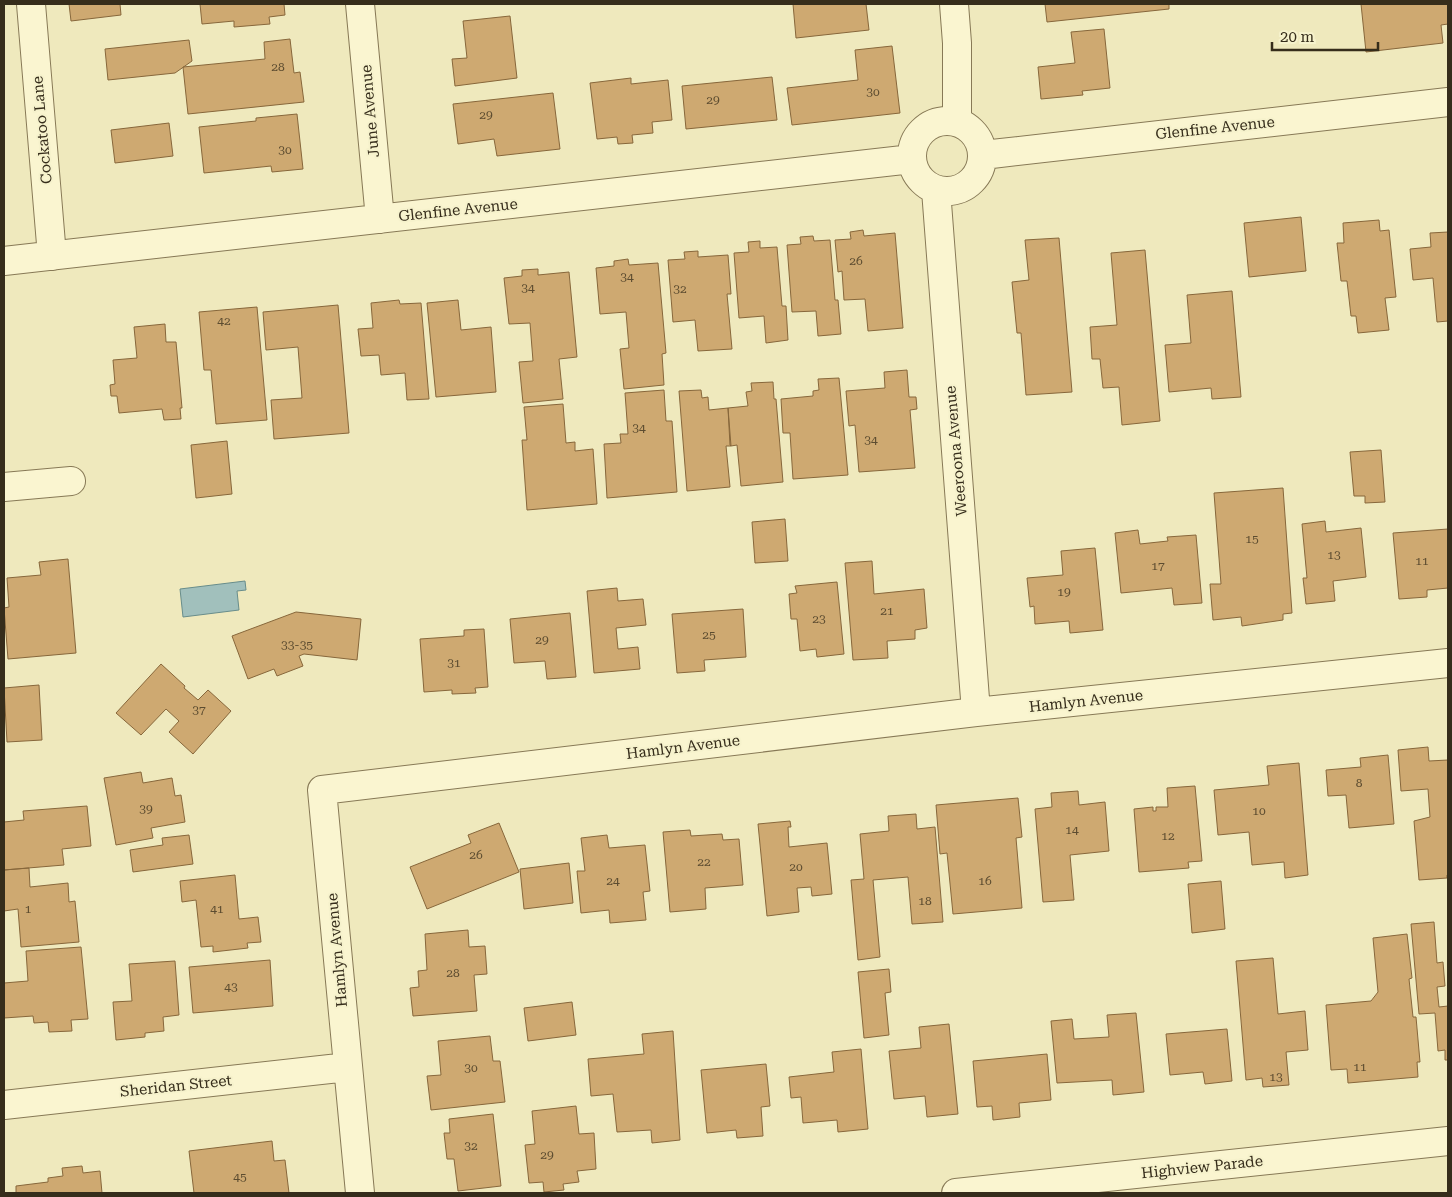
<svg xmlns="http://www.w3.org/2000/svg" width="1452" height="1197" viewBox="0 0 1452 1197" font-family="'Roboto Serif',serif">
	<rect width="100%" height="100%" fill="#efe9bd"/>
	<!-- water -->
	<path fill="#a1c0bc" stroke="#688d8b" d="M245 581 246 590 237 591 239 610 183 617 180 589Z"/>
	<!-- building -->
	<path fill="#cea971" stroke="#87673b" d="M69 4H120L121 15 71 21Z
		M200 4H284L285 15 269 17 270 24 234 27V21L202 24Z
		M793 4H866L869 30 796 38Z
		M1045 4H1169V9L1047 22Z
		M1361 4H1448V24L1441 25 1443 43 1366 52Z
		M510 16 517 78 455 86 452 59 467 58 463 21Z
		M1104 29 1110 88 1082 91 1083 95 1041 99 1038 67 1075 63 1071 32Z
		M290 39 294 73 300 72 304 102 188 114 183 67 265 59 264 42Z
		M189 40 192 61 175 73 108 80 105 49Z
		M892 46 900 113 792 125 787 88 858 80 855 50Z
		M772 77 777 120 686 129 682 86Z
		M631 78V84L668 80 672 120 652 122 653 133 632 135 633 143 618 144 617 137 597 139 590 83Z
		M553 93 560 149 497 156 494 139 458 144 453 104Z
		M297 114 303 169 272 172 271 166 204 173 199 127 256 121V118Z
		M169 123 173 156 115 163 111 130Z
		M1301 217 1306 271 1249 277 1244 223Z
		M1379 220 1380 231 1389 230 1396 297 1385 298 1389 330 1358 333 1356 316H1351L1347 281H1341L1337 243H1344L1343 223Z
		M863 230 864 236 895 233 903 328 868 331 865 299 844 300 842 271 838 272 835 240 851 239 850 232Z
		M1448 232V321L1437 322 1433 278 1413 280 1410 249 1431 247 1430 233Z
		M813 236 814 241 830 240 835 300H838L841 334 818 336 816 311 792 312 787 245 801 244 800 237Z
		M1059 238 1072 392 1026 395 1021 333H1017L1012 282 1029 280 1025 240Z
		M760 241V248L777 247 782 306H786L788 340 766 343 764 316 739 318 734 253 749 252 748 242Z
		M1145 250 1160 421 1122 425 1119 387 1103 388 1100 359H1092L1090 327 1117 325 1111 253Z
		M698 251V257L728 255 731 294H727L732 349 698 351 695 320 673 322 668 260 685 259 684 252Z
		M628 259 629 265 658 263 666 353 662 354 664 385 624 389 620 349 629 348 626 312 600 314 596 268 614 266V261Z
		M538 269V275L569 272 577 357 559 359 563 399 523 403 519 362 533 361 530 323 509 324 504 278 522 276V270Z
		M1232 291 1241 397 1212 399 1211 388 1169 392 1165 345 1191 343 1187 295Z
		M399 300 400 304 421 303 429 399 407 400 405 373 381 375 379 355 361 356 358 329 373 328 371 303Z
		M458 300 461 330 491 327 496 392 436 397 427 303Z
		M338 305 349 433 274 439 271 400 302 398 298 347 266 350 263 312Z
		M257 307 267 420 216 424 211 370H204L199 312Z
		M165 324 166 342H176L182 408H180L181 419 164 420 162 409 119 413 117 396H111L110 385 115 384 113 360 137 358 134 327Z
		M907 370 909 397H916L917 409 910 410 915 468 859 472 855 425 849 426 846 391 885 388 884 372Z
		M839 378 848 475 793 479 790 433H783L781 399 813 396V391L819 390 818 379Z
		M773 382 774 399H776L783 482 741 486 737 445 731 446 730 445 728 408 748 406 746 392 752 391 751 383Z
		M664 390 666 421H672L677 492 607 498 604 444 621 443 620 434H628L625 393Z
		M701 390 702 398 708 397 709 410 728 408 731 446H726L730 487 687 491 679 391Z
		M563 404 566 443 575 442V451L593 449 597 504 527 510 522 440H527L524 407Z
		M227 441 232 494 196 498 191 445Z
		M1381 450 1385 502 1365 503V496H1354L1350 452Z
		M1283 488 1292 613 1283 614V620L1242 626 1241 617 1213 620 1210 584H1221L1214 493Z
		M785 519 788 561 755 563 752 522Z
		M1325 521 1326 532 1361 528 1366 577 1333 581 1335 601 1306 604 1303 578H1307L1302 524Z
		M1448 529V588L1427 590V597L1399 599 1393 533Z
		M1138 530 1140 544 1168 541 1167 537 1196 535 1202 603 1174 605 1172 588 1121 593 1115 533Z
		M1095 548 1103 630 1070 633 1069 621 1035 624 1034 606 1030 607 1027 578 1063 575 1061 551Z
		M68 559 76 653 8 659 4 608 9 607 7 578 41 575 39 562Z
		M872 561 874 594 924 589 927 628 915 630V639L887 641 888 658 853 660 845 563Z
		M837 582 844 654 817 657 816 649 800 651 797 619H791L789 594 797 593 795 586Z
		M617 588 618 601 643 599 646 625 616 628 618 649 638 647 640 669 594 673 587 591Z
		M743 609 746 657 704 660 705 671 677 673 672 614Z
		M296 612 361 619 357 660 304 654 299 656 303 666 277 676 274 669 248 679 232 636Z
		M570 613 576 677 547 679 545 661 514 663 510 619Z
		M484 629 488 687 475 688 476 693 452 694V690L424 692 420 639 464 636V630Z
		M161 664 185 686 184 688 198 700 208 690 231 711 193 754 169 732 179 721 166 709 141 735 116 713Z
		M39 685 42 740 7 742 4 688Z
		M1428 747 1429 761 1448 760V875H1447V878L1419 880 1414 821 1430 817 1428 789 1401 791 1398 750Z
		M1388 755 1394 824 1349 828 1346 795 1328 796 1326 770 1361 767 1360 758Z
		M1299 763 1308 875 1285 878 1284 862 1252 865 1249 832 1218 835 1214 790 1269 785 1267 766Z
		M141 772 143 783 172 778 175 796 181 795 185 822 151 828 153 838 116 845 104 778Z
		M1195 786 1202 861 1188 862 1189 868 1139 872 1134 809 1153 807V811H1156V807H1168L1167 788Z
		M1078 791 1079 805 1105 802 1109 851 1070 855 1074 900 1043 902 1035 809 1052 807 1051 793Z
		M1018 798 1022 837 1016 838 1022 908 953 914 947 853 940 854 936 805Z
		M87 806 91 846 62 849 64 865 4 870V822L24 820 23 811Z
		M916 814 917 829 935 827 943 922 912 924 908 877 873 880 880 957 858 960 851 880 864 879 860 834 889 831 888 816Z
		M790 821 791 827H788L789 847 827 843 832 894 812 896 811 887 797 888 799 912 767 916 758 824Z
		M499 823 519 872 427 909 410 867 471 843 468 835Z
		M690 830 691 836 722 834 723 840 739 839 743 885 705 888 706 909 670 912 663 832Z
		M189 835 193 864 133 872 130 850 163 845 162 838Z
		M607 835 609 848 645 845 650 891 643 892 646 920 610 923 609 910 581 913 577 871H585L581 838Z
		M569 863 573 903 524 909 520 869Z
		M29 868 30 887 68 883 69 902 75 901 79 942 21 947 18 909 4 911V870Z
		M235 875 239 919 258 917 261 942 247 943 248 948 213 952V946L201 947 196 900 182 902 180 881Z
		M1221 881 1225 929 1192 933 1188 884Z
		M1434 922 1437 963 1443 962 1445 986 1437 987 1439 1007 1448 1006V1060H1445V1050L1438 1051 1435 1013 1419 1014 1411 924Z
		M468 930 469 947 485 946 487 974 474 975 477 1011 413 1016 410 988 419 987 418 971 427 970 425 934Z
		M1407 934 1412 978 1409 979 1413 1017H1416L1420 1062H1417L1418 1077 1348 1083 1347 1069 1331 1070 1326 1005 1371 1001 1378 992 1373 938Z
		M81 947 88 1019 71 1020 72 1031 49 1032 48 1022 34 1023 33 1016 4 1018V983L28 981 26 951Z
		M1273 958 1278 1014 1305 1011 1308 1050 1286 1052 1289 1085 1263 1087 1262 1078 1246 1080 1236 961Z
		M270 960 273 1006 193 1013 189 967Z
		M175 961 179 1015 163 1017 164 1031 145 1033V1037L116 1040 113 1002 132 1001 129 964Z
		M889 969 891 992 885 993 889 1035 864 1038 858 972Z
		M572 1002 576 1035 528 1041 524 1008Z
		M1136 1013 1144 1092 1113 1095 1112 1080 1057 1083 1051 1021 1072 1019 1074 1039 1109 1037 1107 1015Z
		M949 1024 958 1114 927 1117 925 1096 894 1099 889 1051 921 1048 919 1027Z
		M1227 1029 1232 1081 1205 1084 1203 1072 1170 1075 1166 1034Z
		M673 1031 680 1140 652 1143 651 1130 617 1132 613 1094 591 1096 588 1059 644 1054 642 1034Z
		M490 1036 493 1061H500L505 1102 431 1110 427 1076 441 1075 438 1041Z
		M861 1049 868 1129 838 1132 837 1120 803 1123 801 1097 791 1098 789 1077 834 1072 832 1052Z
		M1047 1054 1051 1100 1019 1103 1020 1117 993 1120 992 1106 977 1107 973 1061Z
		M766 1064 770 1106 761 1107 763 1136 737 1138 736 1130 707 1133 701 1070Z
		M576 1106 579 1134 594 1133 596 1169 577 1171 579 1182 563 1184 564 1190 544 1192 543 1182 529 1183 525 1145 535 1144 532 1111Z
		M493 1114 501 1186 458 1191 454 1159H447L444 1133H450L449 1119Z
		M272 1141 274 1161 285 1160 289 1193H194L189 1151Z
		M82 1166 83 1173 100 1171 102 1193H16V1186L48 1182V1178L63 1176 62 1168Z"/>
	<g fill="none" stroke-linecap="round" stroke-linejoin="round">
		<defs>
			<path id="minor" d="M31 4 52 256
				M360 4 380 219
				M954 4 957 43V122
				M912 156a35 35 0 1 1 70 0a35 35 0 1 1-70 0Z
				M983 155 1448 102
				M936 190 976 712
				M4 261 912 159
				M4 487 71 481
				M4 1105 348 1067
				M360 1193 322 790 976 712 1448 663
				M956 1193 1448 1141"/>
		</defs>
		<!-- minor casing -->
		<use href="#minor" stroke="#877956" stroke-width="30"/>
		<!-- minor -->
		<use href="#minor" stroke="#faf5d0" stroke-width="28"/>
	</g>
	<g text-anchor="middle" stroke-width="4" stroke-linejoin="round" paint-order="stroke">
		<!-- number labels -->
		<g font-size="12" fill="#5c4c30">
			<text x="278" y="71">28</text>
			<text x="873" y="96">30</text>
			<text x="713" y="104">29</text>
			<text x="486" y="119">29</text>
			<text x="285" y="154">30</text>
			<text x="856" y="265">26</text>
			<text x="627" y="281">34</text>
			<text x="528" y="292">34</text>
			<text x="680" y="293">32</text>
			<text x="224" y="325">42</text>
			<text x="639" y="432">34</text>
			<text x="871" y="444">34</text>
			<text x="1252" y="543">15</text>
			<text x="1334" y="559">13</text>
			<text x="1422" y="565">11</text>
			<text x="1158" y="570">17</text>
			<text x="1064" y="596">19</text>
			<text x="887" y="615">21</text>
			<text x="819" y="623">23</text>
			<text x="709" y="639">25</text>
			<text x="542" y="644">29</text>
			<text x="297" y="649">33-35</text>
			<text x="454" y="667">31</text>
			<text x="199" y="714">37</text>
			<text x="1359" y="787">8</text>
			<text x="146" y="813">39</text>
			<text x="1259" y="815">10</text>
			<text x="1072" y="834">14</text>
			<text x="1168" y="840">12</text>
			<text x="476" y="859">26</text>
			<text x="704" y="866">22</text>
			<text x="796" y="871">20</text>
			<text x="613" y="885">24</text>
			<text x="985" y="885">16</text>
			<text x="925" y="905">18</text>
			<text x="28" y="913">1</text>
			<text x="217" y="913">41</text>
			<text x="453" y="977">28</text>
			<text x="231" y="991">43</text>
			<text x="1360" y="1071">11</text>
			<text x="471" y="1072">30</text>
			<text x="1276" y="1081">13</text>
			<text x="471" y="1150">32</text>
			<text x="547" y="1159">29</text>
			<text x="240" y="1181">45</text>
		</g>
		<!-- street labels -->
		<g font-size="15" fill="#362d1b" stroke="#f6f2cc">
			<text transform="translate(370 111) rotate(-95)" y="5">June Avenue</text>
			<text transform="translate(1215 128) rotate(-6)" y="5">Glenfine Avenue</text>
			<text transform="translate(42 130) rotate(-95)" y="5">Cockatoo Lane</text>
			<text transform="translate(458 210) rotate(-6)" y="5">Glenfine Avenue</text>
			<text transform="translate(956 451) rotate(-95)" y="5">Weeroona Avenue</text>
			<text transform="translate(1086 701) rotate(-6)" y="5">Hamlyn Avenue</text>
			<text transform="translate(683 747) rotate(-7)" y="5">Hamlyn Avenue</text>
			<text transform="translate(337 950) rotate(-95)" y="5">Hamlyn Avenue</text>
			<text transform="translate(176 1086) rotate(-6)" y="5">Sheridan Street</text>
			<text transform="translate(1202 1167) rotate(-6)" y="5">Highview Parade</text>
		</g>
	</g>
	<!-- border -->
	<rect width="1452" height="1197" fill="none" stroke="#362d1b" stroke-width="10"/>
	<!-- scale -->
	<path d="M1272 42v8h106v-8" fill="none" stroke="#362d1b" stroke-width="2.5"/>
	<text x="1280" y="42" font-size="15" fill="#362d1b" stroke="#f6f2cc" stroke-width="4" paint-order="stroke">20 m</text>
</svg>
